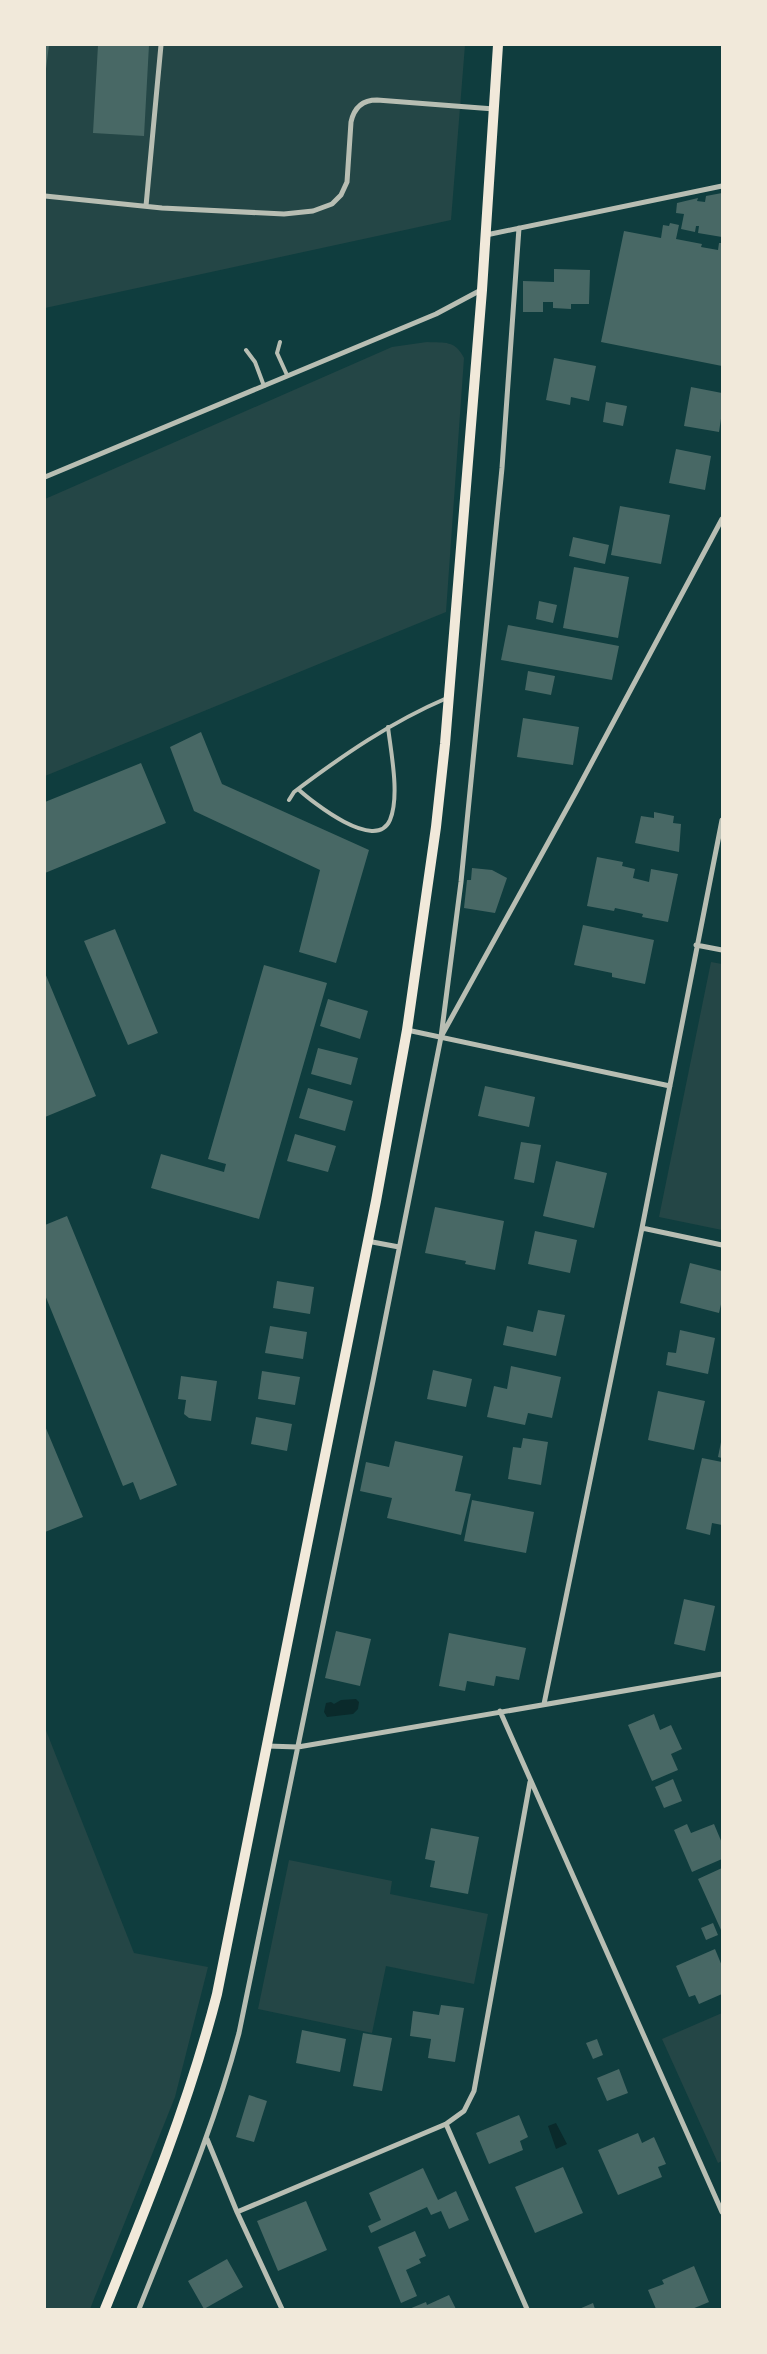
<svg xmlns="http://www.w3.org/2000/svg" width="767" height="2354" viewBox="0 0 767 2354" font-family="'PT Sans',sans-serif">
	<rect width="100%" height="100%" fill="#0f3d3e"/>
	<!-- green -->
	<path fill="#244646" d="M45 45H465L451 220 45 308Z
		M427 342C445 343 455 340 464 358L446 612 45 776V499L392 347Z
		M711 962 722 964V1230L659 1217Z
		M45 1728 134 1953 208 1967 175 2097 90 2309H45Z
		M289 1860 392 1881 390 1894 488 1914 474 1984 386 1966 372 2033 258 2009Z
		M722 2013V2161L718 2163 662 2039Z"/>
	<!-- water -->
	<path fill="#0a2a2b" d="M356 1699 359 1702 358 1709 353 1714 327 1717 324 1712 326 1703 331 1702 334 1704 341 1700Z
		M556 2123 567 2144 556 2149 548 2126Z"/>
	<!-- building -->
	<path fill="#486865" d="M45 45H49L46 69H45Z
		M98 45H149L144 136 93 133Z
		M722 193V237L698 233 699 226H696L695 232 681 229 684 214 676 213 677 203 698 198 697 201 705 202 706 196Z
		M670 223 679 225 676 239 702 244 701 247 718 250 719 243H722V366L601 342 624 231 661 238 663 225 669 226Z
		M554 269 590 270 589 304H571V309L553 308V302H543V312H523V281L554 282Z
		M554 358 596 366 589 401 571 397 570 405 546 400Z
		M691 387 722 393V412L719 432 684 426Z
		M606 402 627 406 623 426 603 422Z
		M676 449 711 456 705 490 669 483Z
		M620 506 670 515 661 564 611 555Z
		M573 537 609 545 605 564 569 556Z
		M574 567 629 577 618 638 563 628Z
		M539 601 557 605 553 623 536 619Z
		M508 625 619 646 612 680 501 660Z
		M528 671 555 676 551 695 525 690Z
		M523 718 579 727 573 765 517 757Z
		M201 732 222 784 369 850 336 963 299 952 320 870 194 811 170 747Z
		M141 763 166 823 45 873V802Z
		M654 812 674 816 673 823 681 824 679 852 635 843 641 816 654 818Z
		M597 857 623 862 622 866 635 869 633 878 649 882 651 869 678 874 668 922 642 917 643 914 615 908 614 911 587 906Z
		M472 868 492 870 507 878 495 913 464 908 467 880H471Z
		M583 925 654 940 645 984 612 977V973L574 965Z
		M115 929 158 1033 128 1045 84 941Z
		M264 965 327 983 259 1219 151 1188 161 1154 224 1172 226 1164 208 1159Z
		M45 973 96 1096 45 1117Z
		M328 999 368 1011 360 1039 320 1026Z
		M318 1048 358 1058 351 1085 311 1074Z
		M485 1086 535 1097 529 1127 478 1116Z
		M308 1088 353 1101 345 1131 299 1118Z
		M295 1134 336 1146 328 1172 287 1161Z
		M521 1142 541 1145 534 1183 514 1179Z
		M556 1161 607 1173 594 1228 543 1216Z
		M435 1207 504 1221 495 1270 465 1264 466 1261 425 1253Z
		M67 1216 177 1485 140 1500 133 1482 123 1486 45 1295V1225Z
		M535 1231 577 1240 570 1273 528 1264Z
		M690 1263 722 1271V1300L719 1313 680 1303Z
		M277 1281 314 1287 310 1314 273 1308Z
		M538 1310 565 1315 556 1356 503 1345 507 1326 533 1332Z
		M270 1326 307 1332 303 1359 265 1353Z
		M680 1330 715 1338 708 1374 666 1365 668 1352 676 1353Z
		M511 1366 561 1377 552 1418 528 1413 525 1425 487 1417 494 1386 507 1389Z
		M433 1370 472 1379 466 1407 427 1399Z
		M262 1371 300 1377 295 1405 258 1399Z
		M181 1376 217 1381 211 1421 189 1418 184 1414 186 1400 178 1399Z
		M658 1391 705 1401 694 1450 648 1440Z
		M256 1417 292 1424 287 1451 251 1444Z
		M45 1426 83 1517 45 1532Z
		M523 1438 548 1442 541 1485 508 1479 513 1447 521 1448Z
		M395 1441 463 1456 455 1491 471 1494 461 1535 387 1518 392 1498 360 1491 366 1462 389 1467Z
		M721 1442H722V1458L718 1457Z
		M702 1458 722 1462V1525L712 1523 710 1535 686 1529Z
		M472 1500 534 1512 526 1553 464 1541Z
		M684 1599 715 1606 705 1651 674 1644Z
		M336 1631 371 1639 360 1686 325 1678Z
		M449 1633 526 1648 519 1680 496 1676 494 1686 467 1681 465 1691 439 1686Z
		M654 1714 660 1730 671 1725 682 1749 671 1754 678 1770 652 1781 628 1725Z
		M673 1779 682 1801 664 1808 655 1787Z
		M687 1824 691 1833 714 1824 722 1843V1859L692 1872 674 1830Z
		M431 1828 479 1837 468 1894 430 1887 435 1861 425 1859Z
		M722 1868V1930H721L698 1879Z
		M713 1923 718 1935 706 1940 701 1928Z
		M715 1949 722 1966V1994L699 2004 695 1995 689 1997 676 1966Z
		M441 2005 464 2008 455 2062 428 2058 431 2039 410 2036 413 2011 439 2015Z
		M302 2030 346 2039 340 2072 296 2063Z
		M363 2033 392 2038 382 2091 353 2086Z
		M597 2039 603 2055 593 2059 586 2043Z
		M619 2069 628 2093 607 2101 597 2078Z
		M249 2095 267 2101 254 2142 236 2137Z
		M519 2115 528 2137 520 2141 523 2150 489 2164 476 2133Z
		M638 2133 642 2143 654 2137 666 2164 658 2167 662 2177 618 2195 598 2150Z
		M563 2167 583 2213 535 2233 515 2187Z
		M423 2168 438 2200 456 2191 469 2220 449 2229 441 2211 431 2215 427 2207 371 2233 368 2226 381 2220 369 2193Z
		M306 2201 327 2250 278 2271 257 2221Z
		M415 2231 426 2256 419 2259 421 2263 406 2270 417 2296 401 2303 378 2247Z
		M227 2259 243 2287 204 2309 188 2281Z
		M694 2266 709 2302 692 2309H656L648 2290 664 2284 662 2280Z
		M449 2295 456 2309H409L426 2302 427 2305Z
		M593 2303 595 2309H579Z"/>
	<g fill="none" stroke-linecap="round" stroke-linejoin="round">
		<!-- service -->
		<path stroke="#b8beb3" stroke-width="4" d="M280 342 277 353 287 375
			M246 350 255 362 264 386
			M298 789C312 802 376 853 390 820 400 796 391 753 388 727
			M289 800 294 792C343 755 391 722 447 698"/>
		<!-- minor -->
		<path stroke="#b8beb3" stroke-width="5" d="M45 196 162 208 284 214 313 211 332 204 341 195 347 182 351 122C354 108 362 100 377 100L494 109
			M146 206 161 45
			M486 235 722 186
			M45 477 436 314 481 290
			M696 945 722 950
			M407 1030 670 1086
			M442 1035 576 792 722 519
			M642 1228 722 1245
			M367 1241 399 1247
			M544 1704 642 1228 722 820
			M500 1711 722 2212
			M267 1746 298 1747 722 1674
			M207 2139 237 2212 282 2309
			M237 2212 446 2124
			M139 2309C175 2218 214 2128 239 2033L373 1381 441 1037 461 882 502 468 519 228
			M527 2309 446 2124 464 2111 474 2091 530 1782"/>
		<!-- secondary -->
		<path stroke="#f1e9da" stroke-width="10" d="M105 2309C147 2206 189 2103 217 1994L376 1201 407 1030 436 827 445 744 482 290 498 45"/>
	</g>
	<!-- border -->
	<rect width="767" height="2354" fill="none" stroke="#f1e9da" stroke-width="92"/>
</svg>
